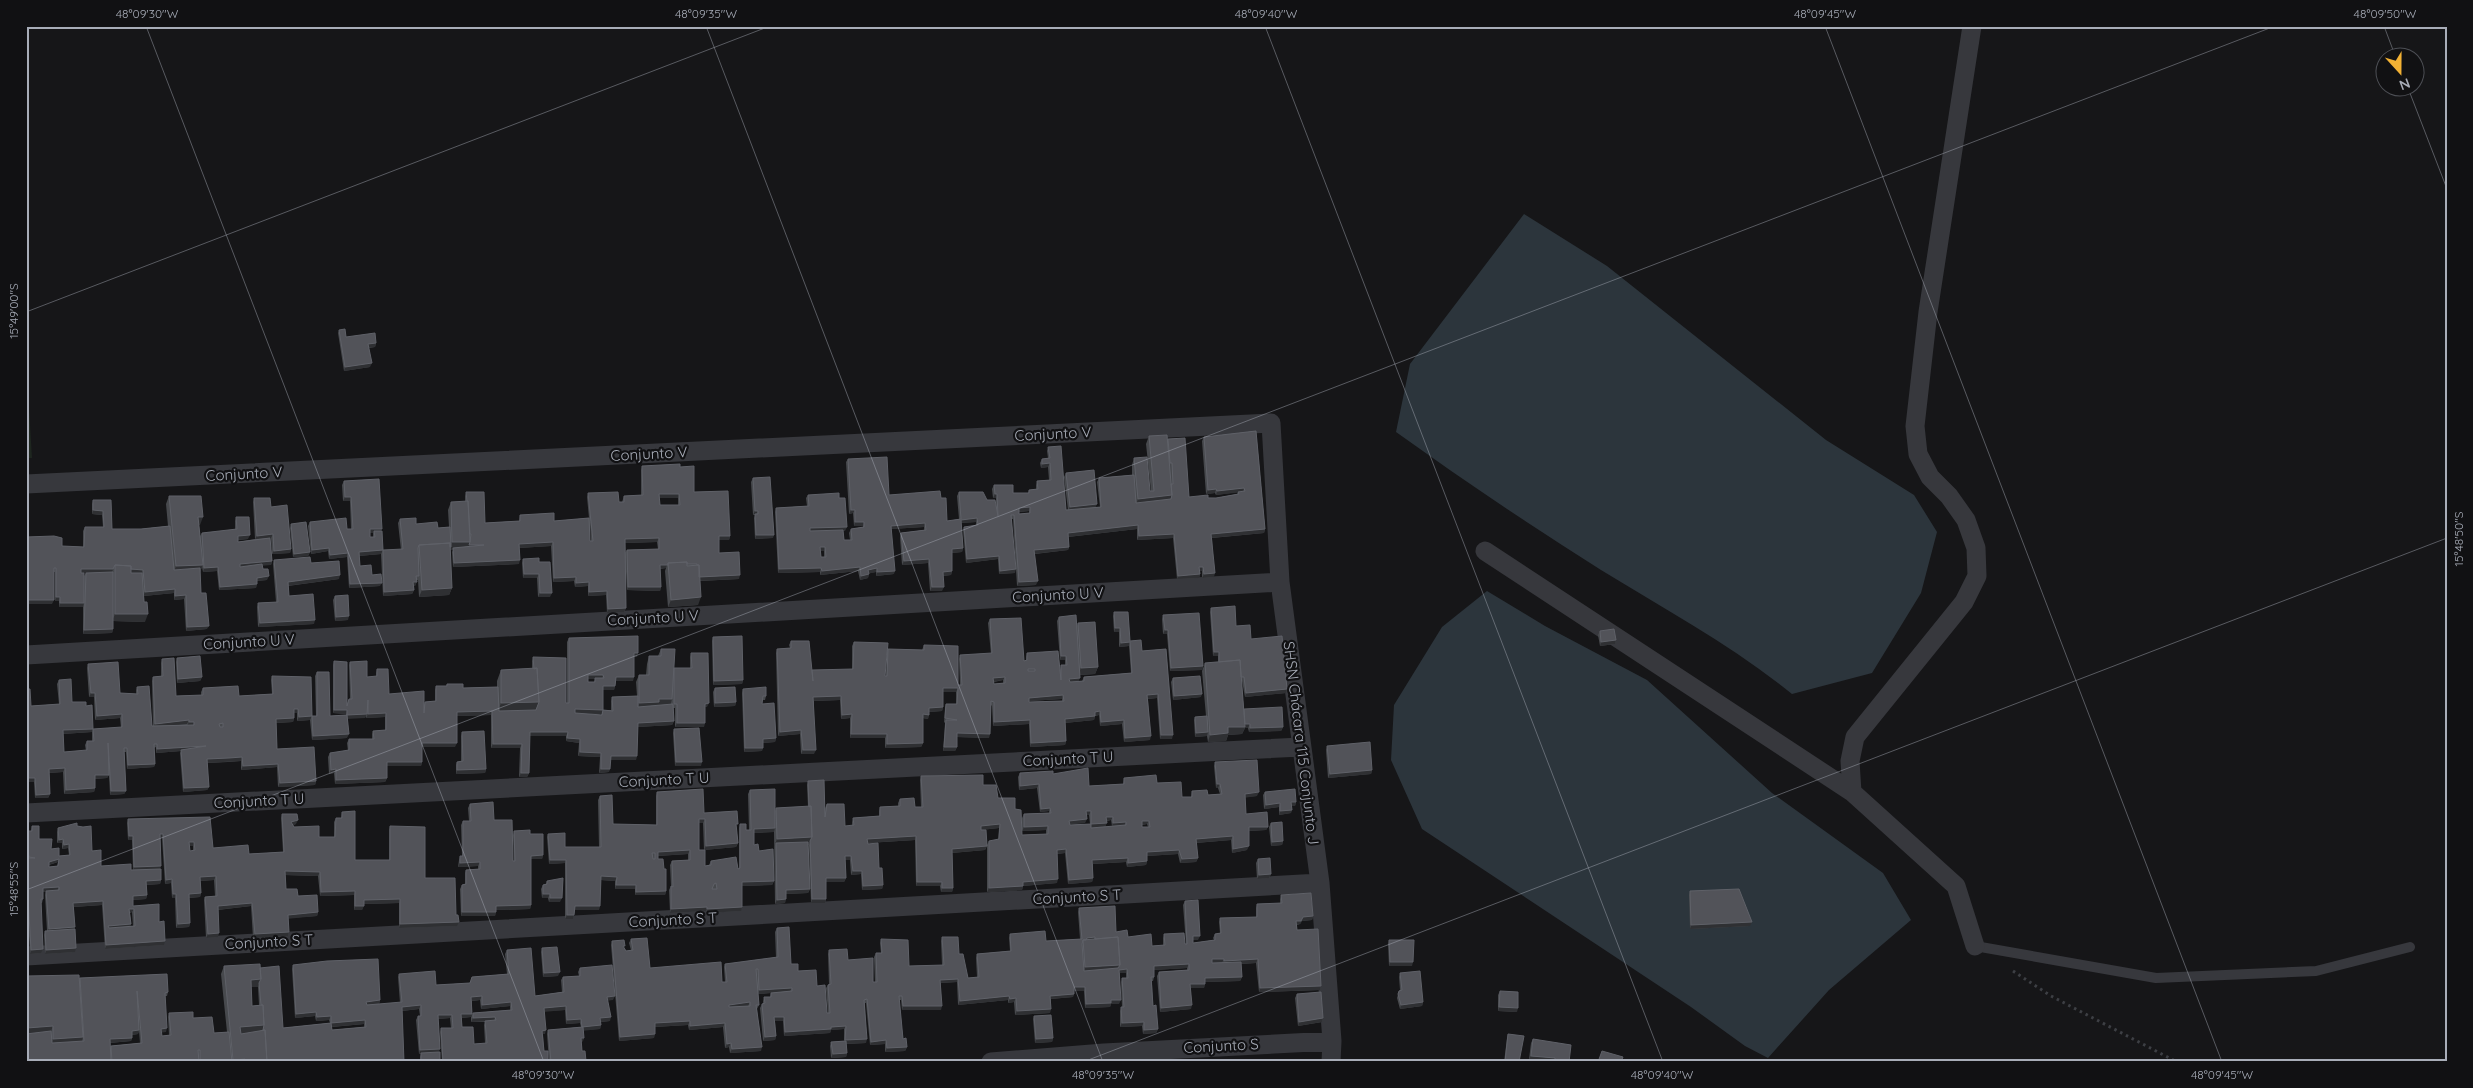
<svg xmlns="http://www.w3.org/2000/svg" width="2473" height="1088" viewBox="0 0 2473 1088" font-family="Quicksand,sans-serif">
	<rect width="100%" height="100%" fill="#161618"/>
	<!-- green -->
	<path fill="#1e261f" d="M26 357 32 458H26Z"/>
	<!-- water -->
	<path fill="#2c353c" d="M1524 214 1607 266 1826 440 1914 495 1937 532 1921 593 1872 673 1792 694C1733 646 1666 610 1601 570 1531 526 1463 480 1396 432L1410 364Z
		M1487 591 1545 626 1647 680 1772 793 1883 873 1911 920 1829 990 1768 1058 1745 1046 1691 1007 1422 829 1391 760 1394 705 1442 627Z"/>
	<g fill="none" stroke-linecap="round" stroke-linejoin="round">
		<!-- path -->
		<path stroke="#3d3f44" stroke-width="3" stroke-dasharray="2.5 4" stroke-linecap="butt" d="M2013 971 2051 996 2177 1062"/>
		<!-- lane -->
		<path stroke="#37383d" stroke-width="10" d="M1975 946 2156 978 2316 971 2410 947"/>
		<!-- street -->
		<path stroke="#37383d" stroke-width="19" d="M26 484 1271 423 1280 582 1320 883 1332 1041 1331 1062
			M1485 551 1852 792 1956 886 1975 946
			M26 655 1280 582
			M1852 792 1850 761 1855 737 1964 602 1977 576 1976 548 1966 520 1949 496 1930 477 1918 454 1915 426 1928 312 1972 26
			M26 813 1301 747
			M26 956 1320 883
			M991 1062 1104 1053 1332 1041"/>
	</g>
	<!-- wall -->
	<path fill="#47494d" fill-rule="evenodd" d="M339 330 346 337 376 343 375 347 369 348 370 367 344 371 338 333Z
		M1256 431 1265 529 1264 533 1212 538 1214 577 1202 578V571H1200V574L1199 578 1177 579 1173 538 1137 540V529L1068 537 1069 547 1068 550 1035 554 1036 585 1017 586 1013 519H1011L1015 573 999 574 998 559 966 563 963 530 964 527 976 525V522L961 523 963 548 962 552 952 553V571L951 575 943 576 942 591H930L928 563 902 565 900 537 901 533 924 530V527L891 529 894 574 876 576V572L869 573 868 578 860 580 858 571 820 575V572L778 573 775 512 776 508 807 506 806 498 808 495 839 498 845 531H843L844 540H850L849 533 851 529 863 527V526H854L853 513 849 514 846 462 848 459 889 495 941 498 947 521 959 519 957 496 959 492 987 500 996 506V498H993L992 489 994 485 1013 493H1028L1029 490 1036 489V485L1037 481 1049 480 1048 467 1041 468 1040 463 1042 459 1048 458 1047 451 1048 447 1066 510H1068L1064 477 1066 473 1097 504 1095 507H1100L1097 482 1099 478 1132 475V465L1134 458 1150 491H1151L1146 444 1149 436 1168 439 1189 497 1216 498 1237 494 1238 492 1216 495 1215 493 1206 494 1202 441 1204 437ZM1029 511V513L1019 514V512ZM820 551H824V557H821Z
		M642 466 680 467 694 492 730 536 729 540H719V553L739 579 700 581 698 605 668 607 665 571 666 568 660 569 661 587 660 591 627 590 625 553 627 550 658 549 657 542 625 543 626 608 624 612 607 613 606 595 588 596V586L575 587 574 581 553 582 551 546 519 548V564L453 567 452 552 453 550H450L452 588 449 595 419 597 418 580H417L415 586H414V590L412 594 383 596 381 554 359 556 360 566 372 575 380 586 349 588 347 557 329 559 328 551 311 554 308 526 310 522 347 529H351L350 501H343L342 485 344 481 381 531 383 550H401L398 523 400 519 416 524 438 528 449 527 448 510 451 502H465V496L466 492 485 523 519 521 520 515 554 521 589 518 587 497 588 493 619 502H622L624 496 641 495V470ZM659 498H678V505H660ZM590 523 591 541H590ZM370 533H373V537H370Z
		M753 478 773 538 755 539 754 518 755 515H753L751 482Z
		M169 496 200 525H199L200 536 202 533 235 530V521L236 517 248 539 238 540V542L255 539 253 502 254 498 271 507 291 549 290 553 272 554 271 538H270L272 561 271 565H262L263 569 267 580 257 581 256 588 219 590 217 571 203 572 202 567 200 572 201 593 207 629 186 631 184 599 174 600V593L144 596 145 622 113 621V629L112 633 83 634V604V607H59V601H55V572H54L52 604H26V537L62 546 83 547V531L85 527H103L102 515 92 514V504L93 500H111L112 529H141L168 526 166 504ZM81 573H86L84 576Z
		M291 524 310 552 308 556 293 557 290 528Z
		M523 559 539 562 550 597H538L537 578H523L522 563Z
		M274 560 311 563 339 579 288 586 289 596 314 624 258 627 257 607 258 603 276 602 273 564Z
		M335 596 348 620 335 621 333 600Z
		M1211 608 1236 626 1251 639 1287 689 1286 693 1245 697 1242 681H1241L1244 709 1283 727 1281 731 1249 732 1248 728H1245L1242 734 1228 735 1226 741 1208 742 1207 736 1195 737 1194 720 1195 717 1206 716 1202 671 1205 663 1218 662V656H1213L1210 612Z
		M1114 612 1130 641 1142 651 1166 649 1172 739H1160L1157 698 1148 699 1150 740 1124 742 1122 724 1100 726 1099 715 1095 716 1094 720 1065 723 1066 741 1065 745 1030 747 1029 724 993 726 992 706 991 705 989 738 957 737V747L955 751H943L945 723 944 722 945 708 946 704H956V692H943V707L942 711 929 712 928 719 923 718V743L921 747 885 748V738H850V718L841 719 840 700 814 701V754H801L800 734 778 736 776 653 777 649 790 648 789 645 791 641 812 672 852 669V646L854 642 885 676H886L887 653 888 649 922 650 924 645 958 685H960L959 659 960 655 991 654 988 623 990 619 1024 661 1026 660V657L1027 653 1060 670 1061 665H1065V660H1060L1057 621 1059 617 1076 627 1078 623 1098 667 1095 674 1080 675 1078 681H1082L1084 677 1131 673 1129 646 1119 647V632H1114L1113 616ZM1003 680V683L994 684V682ZM1062 699V701L1029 702V701Z
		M1163 615 1203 666 1202 670 1170 671 1167 634H1163L1162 619Z
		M1600 631 1616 640 1615 644 1600 646 1598 635Z
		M713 637 743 680 742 684 713 685 712 641Z
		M569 638 637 657H634L633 681H616L614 690H603V710L601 714 575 713 601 715 603 710H611V701L612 697 637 696 636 682 639 675H646L647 664 649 656H658L661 649 674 668H690V657L691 653 707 707H705L704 727H675V708H673L674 721 672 725 638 727 636 760H610L609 772 599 773 600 757 578 756 579 743 566 741V736H529V773L527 777H519L520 748H491V715L457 716 455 747H422V762L421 766H387V778L385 782 335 784 334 773 329 774 328 757 330 753 348 751 347 743 349 739H372V734L373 731 385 730V717L366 718V715L365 718H348L347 738 312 740 310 720 297 721V713H294V718L293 722 276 723 277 749 316 781 315 785 278 787 277 767 241 770V761L228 762 207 763 209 787 207 790 183 792 180 753 181 751 156 753V747L154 748 155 764 154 767 127 769 126 752H124L126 791 124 794 110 795 109 775 107 778 95 779V788L94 792 64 794 63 772 49 773 50 794 48 798H35L34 782H26V689L31 706 59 704 57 684 59 680 72 702 86 706 93 729 121 728 120 718 95 720 94 697H89L87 668 88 664 120 693 136 694V690L137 687 152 726H153L152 681 153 677 161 676V663L162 659 176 696 201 695V692L203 688 239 696 272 694 271 680 272 676 312 716H316L315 676 317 672 330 716 346 715V714L333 713V665L334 661 347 704 349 699H350L349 665 350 662 367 677H376V673L377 669 389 694 424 705 425 702 435 701V690L436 686H446L447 684 463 688 497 687V681L501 670 532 669V661L533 657 566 703H567V642ZM588 679H595L594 682H588ZM92 732V741H87L85 745 86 751 64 752 63 734Z
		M177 658 202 677 200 681 177 683 176 662Z
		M1173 678 1201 697 1173 700 1171 682Z
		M715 688 736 702 735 706 714 707 713 692Z
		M743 689 766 696 765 700H762V704L776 738 775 742 763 743 762 751 744 752 742 693Z
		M674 729 701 766H675L673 733Z
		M462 732 486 769 485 773 456 774V765L457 762 461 761V736Z
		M1327 746 1372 770 1371 774 1328 778 1326 750Z
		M1215 762 1257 796 1245 797 1246 814 1268 827 1266 830 1249 831 1247 850 1232 853 1231 840 1196 843 1198 858 1196 862 1180 863 1178 854 1147 856V861L1146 865 1127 867 1126 862 1093 864V878L1092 882 1068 884 1065 853 1057 854V883L1023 886 1022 890 987 892V845L989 841 998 840 999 828 981 830 987 846 985 850 952 853 953 888 952 892H941L940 886H916L915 840 868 843 879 868 883 885 882 889 862 890 861 874 851 875 850 860H845L846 878 844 882H826V899L825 903H811L809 845H808L810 889 808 893 786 894 785 903 775 904 774 832 754 833V845L759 851 774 881 772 885 742 886 741 911 706 913V911L670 913 669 890 671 886 670 865 672 861 688 860V854L658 856V859L664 869 666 891 665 895H635V889H615V881L601 880 599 910H575L573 919H565V863L549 864 547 837 548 834 565 847H599L598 800 600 796 613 824 656 825V796L657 792 736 828 738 843 736 847 704 850 703 823H699V850L705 866 709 865 711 861 738 869H739V828L740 824 746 830H749L748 794 750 790 775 811 776 808 808 807 807 785 808 781 825 808 827 804 845 826H852V822L853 818 879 816V811L880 807 898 806V803L900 799 915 807H921L920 780 921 776 983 785 998 798 1015 809 1022 835 1046 834V830L1022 831V818L1024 814 1049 813V811L1040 812 1037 788 1019 790 1018 777 1020 773 1053 774 1089 786 1123 784 1124 778 1157 783 1182 797H1191L1192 791 1208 795 1220 794 1218 788H1216L1214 766ZM1086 815H1089L1090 824 1070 825V824L1085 823ZM1111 820 1112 826 1105 827 1107 821ZM1147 824 1148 827H1142V825Z
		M1265 792 1296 802 1295 806H1292L1291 813 1279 815V807L1264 809 1263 795Z
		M470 804 494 820 513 861H514L513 835 514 831 530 834 543 855 542 859H531V905L530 909 496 910 495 916H461L460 889 462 885 465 884V873L466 870 478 869V866L458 867 459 860 460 856H462L461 825 463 821H469L468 808Z
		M342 812 355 860H389V830L390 826 425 878 456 915 457 926 399 928V903L364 904 362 910H354V895L320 896 318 876 285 875 286 889 298 896 318 912 317 916 288 918 289 932 288 936 253 938 251 906 218 910V937L206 938 204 900 205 897 215 896 214 880 200 881 201 893 200 897 189 898 190 923 189 927 176 928 175 898H172L171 883 165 884 162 838H160V869L161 880 160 884 146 885 147 895 146 899 133 900V906L159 922 164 945 105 949 102 905 74 907 75 952 45 954 44 935 45 931H47L45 895 46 891 43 892V899L42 903H41V953L30 954 27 900 28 858 27 853H26L32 826 39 839 59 856 69 855 68 848 62 849V843H57V832L58 828 77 826 101 866 131 870H133L132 840H128L127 823 128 819 213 848 249 854 283 852 281 818 282 814 296 824 293 825 294 827 319 837H334V822L336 818H341ZM190 846H193V851H190ZM58 862 57 866 49 867V865ZM132 912 133 926H130L131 924 130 913Z
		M1271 823 1283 841 1282 845 1271 846 1269 827Z
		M1258 859 1271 874 1269 878 1257 879 1256 863Z
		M547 881 560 902H549L548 898H542L541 889 543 885 546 884Z
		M1690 891 1750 926 1690 929 1689 895Z
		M1281 895 1313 916 1312 920 1302 921 1300 924 1297 925V930L1321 986 1320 990 1259 992 1256 963 1241 964 1242 977 1240 981 1205 982 1204 988H1191V1009L1160 1012 1157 976 1159 972 1187 970V968L1154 970V977L1153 981H1152L1153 1006 1158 1029 1156 1033 1143 1034 1142 1026 1120 1027V1011L1121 1007H1122L1121 982 1122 978H1126V973H1120L1119 1004H1111L1110 1007 1085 1008 1084 991H1074L1073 997 1051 999 1050 1013 1015 1015 1014 1002 1008 1003V1000L958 1005 957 982 941 983V1010H902L901 1000H899L903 1039 907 1047 905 1051 885 1052V1044L870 1045 866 1003H865L866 1043 846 1044 847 1053 846 1057 831 1058 830 1046 831 1042 844 1041V1029L831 1030 830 1033 784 1036 783 1021H775L776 1036 775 1040 763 1041 760 1008 762 1004H763V1001L764 997H770L771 993 758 994 759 1005 757 1009 761 1051 730 1053 729 1047 725 1048 723 1027 689 1030 688 1025 655 1027 654 1038 619 1041 611 945 612 941 624 948 626 951 631 950 629 943 631 939 650 968 722 982H725L724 967 725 964 776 958 775 932 777 928 791 964 798 971 817 986 827 1013H828L826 988 828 985 829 984 828 954 829 950 848 960 873 982H875L874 957 876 953H881L880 943 881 939 909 966 942 965 941 941 942 937 959 954 968 978 977 977 976 958 977 954 1010 951 1009 938 1010 934 1046 941 1080 939 1078 912 1079 908 1116 932 1128 937 1152 946 1163 945V938L1164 934 1186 944 1183 905 1185 901 1198 940H1193V943L1214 940 1213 938 1215 934 1220 933 1219 922 1220 918 1256 917V908L1257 904 1280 903V899Z
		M1389 940 1412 966H1389L1388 944Z
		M542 948 558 976 543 977 541 952Z
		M507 950 535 996 562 992 561 980 563 977 579 976 578 972 580 968 613 1000H607L610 1021 601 1022V1025L600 1029 584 1030 583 1041 581 1042 582 1051 586 1062H549L547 1034 548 1030 581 1027 580 1023 566 1024 565 1010 545 1011V1034H543L544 1051 548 1062H442L440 1032 441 1028H451L450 1018 438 1019 440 1049 438 1052 440 1062H420V1057L421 1054H419L416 1020 418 1016H420L419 1009 402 1011 404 1062H26V976L80 978 168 992 167 996H165L166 1032H161L162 1036 169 1035 168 1017 169 1013 193 1018 214 1033 227 1032 221 974 224 966 260 968 283 1028 330 1023 329 1020 316 1021 315 1016 295 1018 292 969 293 965 380 1000 379 1004 400 1003 398 977 399 974 436 985 470 983 472 977 507 974 505 954ZM251 987H258L259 1005 252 1006ZM480 1000 481 1009 510 1006V1010L473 1013 471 1017V1022H485L484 1025 485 1043 474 1044 462 1027V1018L471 1017 472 1014V1001ZM364 1024V1027L332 1030V1027ZM139 1031 140 1043 111 1046 110 1049V1043L131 1041 132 1038V1035L138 1034Z
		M1400 973 1423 1002 1422 1006 1400 1009 1397 998 1399 991 1400 990 1399 977Z
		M1500 991 1517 1012 1498 1011V995Z
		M1297 994 1323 1018 1322 1022 1298 1026 1295 998Z
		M1034 1016 1053 1038 1052 1042 1035 1043 1033 1019Z
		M1508 1034 1519 1062H1504L1507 1038Z
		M1533 1039 1569 1062H1551L1529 1059 1531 1043Z"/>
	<!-- shaded-wall -->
	<path fill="#2f3033" d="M376 343 375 347 366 348 368 344Z
		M372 363 370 367 344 371 345 367Z
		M1050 463 1048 467 1041 468 1042 464Z
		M1244 488 1243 492 1216 495 1217 491Z
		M1216 489 1215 493 1206 494 1208 490Z
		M659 494H679L678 498H658Z
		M995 494H997L996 498H993Z
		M1172 495 1169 503 1135 507 1138 499Z
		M345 497H351L350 501H343Z
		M1097 504 1095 508 1068 511 1070 507Z
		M1030 507 1029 511 1018 512 1019 508Z
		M93 510 103 511 102 515 92 514Z
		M851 510H855L853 513 849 514Z
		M755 511H758L756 514 753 515Z
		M198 517H203L200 525H195Z
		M977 518 976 522 959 523 961 520Z
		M855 522H864L863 526H854Z
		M925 523 924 527 890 529 891 526Z
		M1138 525 1137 529 1067 537 1068 533Z
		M847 527 845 531 809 532 810 528Z
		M370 529H382L380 533 374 531 373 533H368Z
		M1265 529 1264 533 1210 538 1211 534Z
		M273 534 271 538 255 539 257 536Z
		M1174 534 1173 538 1137 540 1139 536Z
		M250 535 248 539 236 540 238 536Z
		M756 535H774L773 538 755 539Z
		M719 536H730L729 540H718Z
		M659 538 657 542 623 543 625 539Z
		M452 542H470L484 545 453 548V550L419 552 451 547Z
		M553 542 551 546 518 548 519 544Z
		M820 547H825L824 551H818Z
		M1069 547 1068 550 1033 554 1034 550Z
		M329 548 328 551 311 554 312 550Z
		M963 548 962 552 951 553 952 549Z
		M291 549 290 553 272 554 274 551Z
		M383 550 381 554 358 556 359 552Z
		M310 552 308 556 293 557 294 554Z
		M348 553 347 557 329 559 330 555Z
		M999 556 998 559 966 563 967 559Z
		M929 559 928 563 902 565 904 561Z
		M520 560 519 564 453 567 454 563Z
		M272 561 271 565 238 568 240 564Z
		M203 565 200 572 173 574 176 566Z
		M660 565H667L666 568 658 569Z
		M218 567 217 571 203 572 204 568Z
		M860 567 858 571 820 575 822 571Z
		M1199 567H1203L1202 571H1198Z
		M821 568 820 572 778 573 779 569Z
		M877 568 876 572 867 574 868 570Z
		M81 569H113L112 573H79Z
		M115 569 143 570 142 573H115Z
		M1016 569 1015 573 999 574 1000 571Z
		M895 571 894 574 876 576 877 572Z
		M952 571 951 575 941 576 943 572Z
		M1215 573 1214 577 1202 578 1204 574Z
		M524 574H539L537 578H523Z
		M869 574 868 578 860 580 861 576Z
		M1200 574 1199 578 1177 579 1178 576Z
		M340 575 339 579 286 586 288 582Z
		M740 575 739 579 696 581 698 577Z
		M269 576 267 580 255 581 257 578Z
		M576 577 574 581 553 582 554 578Z
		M1038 581 1036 585 1017 586 1019 582Z
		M413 582H417L415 586H412Z
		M589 582 588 586 575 587 576 583Z
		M382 583 380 586 349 588 350 584Z
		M257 584 256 588 219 590 220 587Z
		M628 587H661L660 591 627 590Z
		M932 587H944L942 591H930Z
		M452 588 449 595 419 597 422 590Z
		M175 589 174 593 143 596 145 592Z
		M414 590 412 594 383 596 384 592Z
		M607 591 606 595 588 596 589 592Z
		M540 593H552L550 597H538Z
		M186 595 184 599 174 600 175 596Z
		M56 597H60L59 601H55Z
		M701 597 698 605 668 607 671 600Z
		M26 600H54L52 604H26Z
		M60 603H84L83 607H59Z
		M626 608 624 612 607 613 608 609Z
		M115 614H148L145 622 112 621Z
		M349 616 348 620 335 621 336 617Z
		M315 620 314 624 258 627 260 623Z
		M209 626 207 629 186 631 187 627Z
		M1115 628H1120L1119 632H1114Z
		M113 629 112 633 83 634 84 630Z
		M1165 630H1168L1167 634H1163Z
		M1616 640 1615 644 1600 646 1601 642Z
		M1130 642 1129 646 1119 647 1121 643Z
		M1214 652H1219L1218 656H1213Z
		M634 653H638L637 657H633Z
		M1061 656H1066L1065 660H1060Z
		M1203 666 1202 670 1170 671 1171 668Z
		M1098 667 1095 674 1078 675 1081 668Z
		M588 675H603L602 679H586Z
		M202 677 200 681 177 683 178 679Z
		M616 677H634L633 681H614Z
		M1005 677 1003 680 992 682 993 678Z
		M1080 678 1078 682 1068 683 1069 679Z
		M743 680 742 684 713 685 714 681Z
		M603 686H615L614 690H602Z
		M943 688H958L956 692H942Z
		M1287 689 1286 693 1245 697 1246 693Z
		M91 693H95L94 697H89Z
		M1158 694 1157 698 1146 699 1147 695Z
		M1202 694 1201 697 1173 700 1174 696Z
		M1063 695 1062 699 1028 701 1029 698Z
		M841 696 840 700 812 701 813 697Z
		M659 699H672L670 707 637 711 639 703Z
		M539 702 534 714H497L501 703Z
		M736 702 735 706 714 707 715 703Z
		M709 703 707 707H703L705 704Z
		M943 707 942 711 928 712 929 708Z
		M294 709H298L297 713H292Z
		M575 709 603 710 601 714 574 713Z
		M334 710H347L346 714 333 713Z
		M492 711 491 715 455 716 457 712Z
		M1100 711 1099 715 1093 716 1095 712Z
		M386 713 385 717 366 718 368 714Z
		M122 714 120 718 95 720 97 716Z
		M367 714 365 718 346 719 347 715Z
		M852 714 850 718 841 719 842 715Z
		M923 714 929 715 928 719 922 718Z
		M312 716 310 720 297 721 299 717Z
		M1095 716 1094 720 1064 723 1065 719Z
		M294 718 293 722 274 723 276 719Z
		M189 720 187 724 153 728 155 724Z
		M1030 720 1029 724 993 726 994 722Z
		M1124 720 1122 724 1100 726 1101 722Z
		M674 721 672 725 637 727 638 723Z
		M189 722H194L193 726H187Z
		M677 723H705L704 727H675Z
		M1243 724H1250L1248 728H1245L1242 734 1228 735 1226 741 1208 742 1210 735 1228 727Z
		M1283 727 1281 731 1249 732 1250 728Z
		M93 729 92 732 61 734 63 730Z
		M801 730 800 734 778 736 780 732Z
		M530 732H568L566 736H528Z
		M1208 732 1207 736 1195 737 1196 733Z
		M957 733 990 734 989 738 955 737Z
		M349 734 347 738 312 740 313 736Z
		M851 734H887L885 738H850Z
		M1161 735H1173L1172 739H1160Z
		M1151 736 1150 740 1124 742 1125 738Z
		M567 738 580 739 579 743 566 741Z
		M776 738 775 742 762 743 763 739Z
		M1066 741 1065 745 1030 747 1031 743Z
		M422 743H457L455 747H421Z
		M923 743 921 747 885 748 887 744Z
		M493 744H522L520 748H491Z
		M206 746 181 750V751L156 753 157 749Z
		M944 747H957L955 751H943Z
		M745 748H763L762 751 744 752Z
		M803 750H816L814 754H801Z
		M580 752 601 753 600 757 578 756Z
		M611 756H637L636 760H609Z
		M242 757 241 761 205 763 207 759Z
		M387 762H422L421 766H385Z
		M676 762H702L701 766H675Z
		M155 764 154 767 127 769 128 765Z
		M278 764 277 767 241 770 243 766Z
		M65 768 63 772 47 773 49 769Z
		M336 769 334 773 329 774 331 770Z
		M486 769 485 773 456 774 457 770Z
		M601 769H610L609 772 599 773Z
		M1372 770 1371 774 1328 778 1330 774Z
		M521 773H529L527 777H519Z
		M95 775H109L107 778 93 779Z
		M26 778H35L34 782H26Z
		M387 778 385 782 335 784 336 780Z
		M316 781 315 785 278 787 280 783Z
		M1039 784 1037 788 1019 790 1020 786Z
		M1217 784H1220L1218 788H1216Z
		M209 787 207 790 183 792 184 788Z
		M95 788 94 792 64 794 66 790Z
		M111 791H126L124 794 110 795Z
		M1259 792 1257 796 1243 798 1245 794Z
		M50 794 48 798H35L36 795Z
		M1291 802H1296L1295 806H1290Z
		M1280 803 1279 807 1264 809 1266 805Z
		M1050 808 1049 811 1040 812 1041 809Z
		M1292 810 1291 813 1279 815 1280 811Z
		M1086 811H1091L1089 815H1085Z
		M1106 817H1113L1111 820 1105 821Z
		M699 819H705L703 823H698Z
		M1087 819 1085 823 1068 824 1069 821Z
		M298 820 296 824 290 826 291 822Z
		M1142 821H1149L1147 824 1140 825Z
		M1126 822 1124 826H1112L1113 823Z
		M1107 823 1105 827 1090 828 1091 824Z
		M1000 824 999 828 979 830 981 826Z
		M1048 826 1046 830 1022 831 1024 827Z
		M1249 827H1268L1266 830 1248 831Z
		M775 828 774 832 753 833 754 829Z
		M160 834H163L162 838H158Z
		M129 836H133L132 840H128Z
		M916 836 915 840 866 843 867 839Z
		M1233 836 1231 840 1194 843 1196 839Z
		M812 837 809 845 776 847V843L774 847 777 839Z
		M63 839 62 843H57L59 840Z
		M1283 841 1282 845 1271 846 1272 842Z
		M189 842H194L193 846H188Z
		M738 843 736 847 704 850 706 846Z
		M69 844 68 848 62 849 64 845Z
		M987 846 985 850 951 853 952 849Z
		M1249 846 1247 850 1232 853 1233 849Z
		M1066 849 1065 853 1055 854 1057 850Z
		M690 850 688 854 656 856 658 852Z
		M1179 850 1178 854 1146 856 1147 852Z
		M543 855 542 859H529L531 856Z
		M845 856H851L850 860H844Z
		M1128 858 1126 862 1091 864 1092 860Z
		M1198 858 1196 862 1180 863 1182 859Z
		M59 859 58 862 48 865 49 862Z
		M550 860H566L565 863 549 864Z
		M1147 861 1146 865 1127 867 1128 863Z
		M480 862 478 866 458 867 460 863Z
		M161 866 160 870H133L134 867Z
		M285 871 320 872 318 876 284 875Z
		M853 871H862L861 874 851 875Z
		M1271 874 1269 878 1257 879 1259 875Z
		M216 876 214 880 198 881 200 877Z
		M601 876 617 877 615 881 600 880Z
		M826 878H846L844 882H825Z
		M1093 878 1092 882 1068 884 1069 880Z
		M172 879 171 883 165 884 166 880Z
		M1058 879 1057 883 1022 886 1023 882Z
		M161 880 160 884 144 885 146 881Z
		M774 881 772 885 740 886 742 882Z
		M917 882H942L940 886H916Z
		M616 885H636L635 889H615Z
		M883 885 882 889 862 890 863 886Z
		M1023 886 1022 890 987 892 989 888Z
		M59 887 57 891 41 892 43 888Z
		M942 888H953L952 892H941Z
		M810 889 808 893 784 894 786 890Z
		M355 891 354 895 320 896 321 892Z
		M666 891 665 895H635L636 892Z
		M201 893 200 897 187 898 189 894Z
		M173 894H176L175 898H172Z
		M543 894H550L548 898H542Z
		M147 895 146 899 131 900 133 896Z
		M550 898H562L560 902H549Z
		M400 899 399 903 362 904 364 900Z
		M786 899 785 903 775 904 777 900Z
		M812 899H826L825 903H811Z
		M103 901 102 905 72 907 73 903Z
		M252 903 251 906 216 910 218 906Z
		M531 905 530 909 495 910 496 906Z
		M355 906H364L362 910H354Z
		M575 906H600L599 910H573Z
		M707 907 706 911 670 913 671 909Z
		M742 907 741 911 706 913 707 909Z
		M129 909H134L132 912 128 913Z
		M318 912 317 916 286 919 288 915Z
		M462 912H496L495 916H461Z
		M567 915H574L573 919H565Z
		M1313 916 1312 920 1302 921 1300 924 1295 925 1296 921 1303 917Z
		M459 922 457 926 399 928 400 924Z
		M1752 922 1750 926 1690 929 1691 925Z
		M190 923 189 927 176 928 178 924Z
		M131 924 129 928 107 930 108 926Z
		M75 927 73 931 47 933 49 929Z
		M289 932 288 936 253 938 255 934Z
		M219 933 218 937 206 938 208 934Z
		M1193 936H1200L1198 940H1192Z
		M1095 937 1093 940 1085 941 1087 938Z
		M165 941 164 945 105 949 106 945Z
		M76 948 75 952 45 954 46 950Z
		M43 949 41 953 30 954 31 950Z
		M1212 959H1224L1222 963H1211Z
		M1258 959 1256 963 1222 965 1224 961Z
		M1390 962H1413L1412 966H1389Z
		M1189 964 1187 968 1153 970 1154 966Z
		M1120 965 1117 972 1083 975 1085 967Z
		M1127 969 1126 973H1118L1119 970Z
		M560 972 558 976 543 977 544 973Z
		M1242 977 1240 981 1203 982 1205 978Z
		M261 979 258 987H248L251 980Z
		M958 979 957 982 939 983 940 980Z
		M1190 984H1205L1204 988H1189Z
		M1321 986 1320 990 1259 992 1260 988Z
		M1074 987H1085L1084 991H1072Z
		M792 988 790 991 758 994 759 990Z
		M1074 994 1073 997 1049 999 1050 996Z
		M482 996 480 1000 470 1001 471 997Z
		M615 996 613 1000 605 1001 607 997Z
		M1009 996 1008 1000 958 1005 960 1001Z
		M1016 998 1014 1002 1008 1003 1010 999Z
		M380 1000 379 1004 365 1005 366 1002Z
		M1111 1000H1121L1119 1004H1111L1110 1007 1085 1008 1086 1004Z
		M511 1002 510 1006 481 1009 482 1005Z
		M750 1002 748 1006 728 1009 729 1005Z
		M1423 1002 1422 1006 1400 1009 1401 1005Z
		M421 1005 419 1009 401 1011 402 1007Z
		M1192 1005 1191 1009 1160 1012 1161 1008Z
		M566 1006 565 1010 543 1012 544 1008Z
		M903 1006H942L941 1010H902Z
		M1499 1007 1518 1008 1517 1012 1498 1011Z
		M1051 1009 1050 1013 1015 1015 1017 1011Z
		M316 1012 315 1016 295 1018 296 1014Z
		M461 1014H472L471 1017 460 1018Z
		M438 1015H452L450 1018 437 1019Z
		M331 1016 329 1020 316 1021 317 1017Z
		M495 1017 494 1021 471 1022 473 1018Z
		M611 1017 610 1021 599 1022 600 1018Z
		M774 1017H784L783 1021H773Z
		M1323 1018 1322 1022 1298 1026 1299 1022Z
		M581 1019 580 1023 566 1024 567 1020Z
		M365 1020 364 1024 330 1027 331 1023Z
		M690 1021 688 1025 653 1027 655 1023Z
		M1144 1022 1142 1026 1120 1027 1122 1023Z
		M725 1023 723 1027 689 1030 690 1026Z
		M264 1025 262 1033 237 1035 240 1027Z
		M601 1025 600 1029 581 1031 582 1027Z
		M53 1026 50 1034 26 1036V1031L27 1028Z
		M846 1026 844 1029 831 1030 830 1033 784 1036 785 1032Z
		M167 1028 166 1032 159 1033 161 1029Z
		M1158 1029 1156 1033 1143 1034 1144 1030Z
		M139 1030 138 1034 131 1035 132 1031Z
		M546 1030 545 1034H541L542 1031Z
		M655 1034 654 1038 619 1041 620 1037Z
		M776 1036 775 1040 763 1041 765 1037Z
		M83 1037 81 1045 51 1046 53 1039Z
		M132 1038 131 1041 108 1043 110 1039Z
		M581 1038H584L583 1041 579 1042Z
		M1053 1038 1052 1042 1035 1043 1036 1039Z
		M867 1039 866 1043 843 1044 845 1040Z
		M886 1040 885 1044 870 1045 871 1042Z
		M731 1043 729 1047 725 1048 727 1044Z
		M762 1047 761 1051 730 1053 732 1049Z
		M907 1047 905 1051 885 1052 887 1048Z
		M440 1049 438 1053 419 1054 420 1050Z
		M847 1053 846 1057 831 1058 833 1054Z
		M1531 1056 1555 1058 1554 1062 1529 1059Z
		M245 1059V1062H233V1060Z"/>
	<!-- building -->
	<path fill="#525359" stroke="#5f6168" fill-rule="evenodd" d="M345 329 346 337 375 333 376 343 368 344 372 363 345 367 339 330Z
		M1256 431 1265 529 1211 534 1215 573 1204 574 1203 567H1199L1200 574 1178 576 1174 534 1139 536 1138 525 1068 533 1069 547 1034 550 1038 581 1019 582 1014 515H1011L1016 569 1000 571 999 556 967 559 964 527 978 525 977 518 961 520 963 548 952 549V571L943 572 944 587H932L929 559 904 561 901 533 926 530 925 523 891 526 895 571 877 572V568L868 570 869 574 861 576 860 567 822 571 821 568 779 569 776 508 809 506 808 495 839 493V498H845L847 527 810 528V531L843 530 844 540H852L851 529 864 527V522H855V510H851L848 459 887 457 889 495 940 491 941 498H946L947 521 961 519 959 492H983L987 500H995L998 516 997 494H995L994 485H1013V493H1029V490L1038 489 1037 481 1051 480 1050 463 1042 464V459L1050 458 1048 447 1061 446 1066 510 1101 507 1099 478 1134 475 1136 503 1171 499 1172 495 1171 484H1173L1172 463H1170L1168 439 1185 438 1189 497 1208 495V498H1216L1239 494 1238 492 1245 491 1244 488 1217 491 1216 489 1208 490 1204 437ZM1030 507V513L1019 514V508ZM820 547H825L826 557H821Z
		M1167 435 1172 495 1138 499 1134 458 1147 457 1150 491H1154L1149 436Z
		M680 464V467L694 466V492L728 491 730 536H719V553L739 552 740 575 699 577V565H697V564H687V562L668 563V565H660L661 587H628L627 550 659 549V538L625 539 626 608 608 609 607 591 589 592V582L576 583V577L554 578 553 542 519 544 520 560 454 563 453 548 484 545H469L470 542 471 534H470L468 501H467L466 492H484L485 523 520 521V515L554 513V521L589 518 590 541H593L588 493 618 492 619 502H624V496L643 495 642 466ZM659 494H679L680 505H660Z
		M1094 470 1097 504 1070 507 1066 473Z
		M770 477 774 535H756L755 514H758V511H755L753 478Z
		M379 479 382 529H370V537H375L374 531H382L383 550 359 552 360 566 371 565 372 575 381 574 382 583 350 584 348 553 330 555 329 548 312 550 310 522 346 518 347 529H353L351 497H345L344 481Z
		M169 496H201L203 517H198L203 565 176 566Z
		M254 498H270L271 507 287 505 291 549 274 551 273 534 257 536Z
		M93 500H111L112 529H141L170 526 174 570 200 568 201 593H206L209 626 187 627 186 595 175 596V589L145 592 143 570 131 569V566L115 565 113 569H81V573H84V603H60V597H56V568H54V600H26V537L54 536 62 538V546L84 547 85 527H104L103 511 93 510Z
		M468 501 470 542H452L451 502Z
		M236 517H249L250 535 238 536V542L270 538 272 561 240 564V567L262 564 263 569H268L269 576 257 578V584L220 587 218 567 204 568 202 533 237 529Z
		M416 518V524L437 522 438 528 450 527 451 547H450V543L419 545 418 548 419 576H416L417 582H413L414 590 384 592 383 550 403 549 400 519Z
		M306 522 310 552 294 554 291 524Z
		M450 543 452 588 422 590 419 545Z
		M310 557 311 563 339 561 340 575 288 582 289 596 313 594 315 620 260 623 258 603 278 602 274 560Z
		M539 558V562H550L552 593H540L539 574H524L523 559Z
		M687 562V566L699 565 701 597 671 600 668 563Z
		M115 565 131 566V573H142L144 602H147L148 614H115Z
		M113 572V629L84 630 86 573Z
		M348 595 349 616 336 617 335 596Z
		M1235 606 1236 626 1250 625 1251 639 1282 636 1287 689 1246 693 1244 677H1241L1240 660 1219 662V652H1214L1211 608Z
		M1114 612H1128L1130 641 1141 640 1142 651 1166 649 1173 735H1161L1158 694 1147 695 1151 736 1125 738 1124 720 1101 722 1100 711 1095 712V716L1065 719 1066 741 1031 743 1030 720 994 722V702L991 701 990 734 957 733V747H944L946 720H957L945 718 946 704H957L958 688H943V707L929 708V715L923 714V743L887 744V734H851L852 714 842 715 841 696 813 697 816 750H803L801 730 780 732 777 649 791 648V641H809L813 681 812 670 853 669 854 642 888 643 885 676H887L888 649 924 650V645L958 646V685H962L960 655 992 653 990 619 1021 618 1024 661 1027 660V653L1058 651 1061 680V665H1067L1066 656H1061L1059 617 1076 615 1080 678 1069 679 1070 682 1084 681V677L1132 673 1130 642 1121 643 1120 628H1115ZM1028 669H1035V671H1028ZM1005 677V683L994 684 993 678ZM1063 695 1064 701 1029 702V698Z
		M1199 613 1203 666 1171 668 1168 630H1165L1163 615Z
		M1095 622 1098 667 1081 668 1078 623Z
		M1614 629 1616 640 1601 642 1600 631Z
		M638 636V653H634V677H616L615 686H603V710L575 709V713L602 715 603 710 613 711 612 697 638 696V707L673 704 674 721 638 723 637 756H611L610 769H601V753L580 752V739L567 738 568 732H530L529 773H521L522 744H493L492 711 457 712V743H422V762H387V778L336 780V769L331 770 330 753 349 750V739H374L373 731 386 730V713L368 714V700L367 714 347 715V710H334V661L347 662V706L349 699H352L350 662 367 661V677L377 676V669H388L389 694 424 691V713L425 702 436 701V686H447V684H463V688L498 687 499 711 536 710 539 702 537 668 534 669 533 657 566 658V703H569V638ZM588 675H603L604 678H595V682H588Z
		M742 636 743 680 714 681 713 637Z
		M661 649H675L672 699H659V702L639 703V675H649V656H661Z
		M691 653H708L709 703 705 704V723H677V704H674V668H692Z
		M200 656 202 677 178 679 177 658Z
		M174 658 176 696 203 695V688L238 686 239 696 273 694 272 676 311 677 312 716H317V672H329L330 716 347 715 349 734 313 736 312 716 299 717 298 709H294V718L276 719 277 749 314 747 316 781 280 783 278 764 243 766 242 757 229 758 207 759 209 787 184 788 181 750 206 746 157 749V744H154L155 764 128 765 127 748H124L126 791H111L108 743 109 775H95V788L66 790 65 768 49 769 50 794 36 795 35 778H26V689H30L31 706 60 704 59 680 71 679 72 702H86V706L92 705 93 729 122 727V714L97 716 95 693H91L88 664 118 662 120 693 138 694 137 687 149 686 152 726 194 725V722H189V720L155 724 153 677 163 676 162 659ZM223 723V727H220L219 724ZM93 729 94 741H87V750L64 752 63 730Z
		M1240 660 1245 727H1228V733L1210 735 1205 663Z
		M537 668 539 702 501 703V670Z
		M1200 676 1202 694 1174 696 1173 678Z
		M735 687 736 702 715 703V688Z
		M766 687V696H763L762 704 774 703 776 738 763 739V748H745L743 689Z
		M1282 707 1283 727 1250 728V724H1245L1244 709Z
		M1207 716 1208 732 1196 733 1195 717Z
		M699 728 702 762H676L674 729Z
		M484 731 486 769 457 770V762L463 761 462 732Z
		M1370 742 1372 770 1330 774 1327 746Z
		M1257 760 1259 792 1245 794 1246 814 1267 812 1268 827H1249V846L1233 849V836L1196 839 1198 858 1182 859 1179 850 1147 852V861L1128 863V858L1092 860 1093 878 1069 880 1066 849 1057 850 1058 879 1023 882V886L989 888V841L999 839 1000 824 981 826V830H986L987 846 952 849 953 888H942V882H917L916 836 867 839 868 844 878 843 879 868H882L883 885 863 886 862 871H853L851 856H845L846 878H826V899H812L810 841 812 837 811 806 809 807 808 781 824 780 825 817 827 804H844L845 826 854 825 853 818 880 816V807L900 806V799L914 798 915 807H923L921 776 983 775V785H996L998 798H1015V809L1021 810 1022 835 1048 834V826L1024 827V814L1051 813 1050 808 1041 809 1039 784 1020 786V773L1053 771V774L1088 768 1089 786 1124 784V778L1156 775 1157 783 1181 782 1182 797H1192V791L1207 790 1208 795 1222 794 1220 784H1217L1215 762ZM1086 811H1091V824L1107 823 1106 817H1113V823L1126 822V825L1091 828V824L1070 825 1069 821 1087 819ZM1142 821H1149L1150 827H1142Z
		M703 789 704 813 737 811 738 824H736L738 843 706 846 705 819H699V850H705V866L711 865V861L736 857 738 869 740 868V824H746V830H751L750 790 775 789V828L754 829V845L758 844 759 851 773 849 774 881 742 882V907L707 909V907L671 909V886L673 887 672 861 690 860V850L658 852V859H663L664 869H666V891L636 892V885H616L617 877 601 876 600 906H575L574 915H567L566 860H550L548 834 565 833V847H601L600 796 612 795 613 824 657 825V792ZM652 853H655V859H653ZM716 883 717 889H712L714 884Z
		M1295 789 1296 802H1291L1292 810 1280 811V803L1266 805 1265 792Z
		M493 802 494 820H512L513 861H515L514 831 530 830V834H543V855L531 856V905L496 906V912H462V885L466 884V870L480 869V862L460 863V856H463V821H471L470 804Z
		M811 806 812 837 777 839 776 808Z
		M355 811V860H390V826L425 827V878H455L456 915H458L459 922 400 924V899L364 900V906H355V891L321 892 320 872 285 871 286 889H297L298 896 317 895 318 912 288 915 289 932 255 934 252 903 218 906 219 933 208 934 205 897 217 896 216 876 200 877 201 893 189 894 190 923 178 924 176 894H173L172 879 166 880 163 834H160L161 866 134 867 133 836H129L128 819 210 817 213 848 248 845 249 854 284 852 282 814H297L298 820 291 822 294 827 319 826V837H335L336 818H342V812ZM189 842H194L195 850 190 851Z
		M1282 822 1283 841 1272 842 1271 823Z
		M77 823V826L83 827 91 826 92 851 101 850V866L131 864V870L161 869V880L146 881 147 895 133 896V906L159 904V922L164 921 165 941 106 945 103 901 73 903 75 927 49 929 46 891 59 890V887L43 888V899H41L43 949 31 950 28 896H26V855L27 858H35L29 857 28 850H26V831H32V826H39V839H52L51 849 59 848V856L70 855 69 844 64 845 63 839 59 840 58 828ZM59 859 58 866 49 867V862ZM129 909H134L135 926 109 928 108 926 131 924Z
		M808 842 810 889 786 890V899L777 900 776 843Z
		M1270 858 1271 874 1259 875 1258 859Z
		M563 878 562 898H550V894H543V885L547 884V881Z
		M1739 889 1752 922 1691 925 1690 891Z
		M1311 893 1313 916 1303 917 1301 921H1296L1297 930 1318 929 1321 986 1260 988 1258 959 1224 961V959H1212V963L1241 962 1242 977 1205 978V984H1190L1192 1005 1161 1008 1159 972 1189 970V964L1154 966V977H1151L1153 1006 1156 1005 1158 1029 1144 1030V1022L1122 1023 1121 1007H1124L1122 978H1128L1127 969 1119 970 1121 1000H1111V1003L1086 1004 1085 987H1074V994L1050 996 1051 1009 1017 1011 1016 998 1010 999 1009 996 960 1001 958 979 940 980 942 1006H903L902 996H899L903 1039 906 1038 907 1047 887 1048 886 1040 871 1042 867 999 864 1000 867 1039 845 1040 846 1026 831 1027V1029L785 1032 784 1017H774L776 1036 765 1037 762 1004 765 1003 764 997H771V993L792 991V988L759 990 758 969H756L759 1005H756L762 1047 732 1049 731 1043 727 1044 725 1023 690 1026V1021L655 1023V1034L620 1037 612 941 624 940 625 946H623L626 951 633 950 631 939 647 938 650 968 721 962 722 982H727L725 964 778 957 777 928 789 927 791 964H798V971L816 970 817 986 825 985 827 1013H830L828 985 831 984 829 950 847 949 848 960 873 958V982H877L876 953H882L881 939 908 940 909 966 944 965 942 937H958L959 954H963L968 978 979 977 977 954 1011 951 1010 934 1045 931 1046 941 1082 939 1079 908 1115 906 1116 932 1127 930 1128 937 1151 934 1152 946 1165 945 1164 934 1184 933 1185 944H1187L1185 901 1198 900 1200 936H1193V943L1215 940V934L1221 933 1220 918 1257 917V904L1282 903 1281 895ZM1095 937V939L1118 937 1120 965 1118 968 1084 971 1082 944 1083 940H1086L1087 938ZM750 1002V1006L729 1007V1005Z
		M26 918 28 950H26Z
		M75 929 76 948 46 950 45 931Z
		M1118 937 1120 965 1085 967 1083 940Z
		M1389 940H1414L1413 962H1390Z
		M557 947 560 972 544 973 542 948Z
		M531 948 535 996 564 992 563 977 580 976V968L612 965 615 996 607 997 611 1017 600 1018 601 1025 582 1027 581 1019 567 1020 566 1006 544 1008 546 1030 542 1031 544 1051H548V1062H443L441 1028H453L452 1015H438L440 1049 420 1050 418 1016H421V1005L402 1007 404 1062H267L265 1030H263L264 1025 263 1005H261L259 983 261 979 260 968 279 966 283 1028 331 1023V1016L317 1017 316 1012 296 1014 293 965 327 961 378 959 380 1000 366 1002 367 1005 402 1002 399 974 435 971 436 985 470 983 472 977 509 974 507 950ZM482 996V1005L511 1002 512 1010 473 1013V1018L495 1017 496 1020 485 1021 487 1043 474 1044 473 1027H462L461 1014H472L471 997ZM365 1020 366 1027 332 1030 331 1023Z
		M260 964 261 979 251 980 252 1006 263 1005 264 1025 240 1027 241 1034 265 1030 267 1062H246L245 1059 233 1060 224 966Z
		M1420 971 1423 1002 1401 1005 1398 994 1399 991 1402 990 1400 973Z
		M167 974 168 992 165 993 167 1028 161 1029 162 1036 171 1035 169 1013 193 1012V1018L212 1017 214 1033 229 1032 232 1062H200V1050H198L199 1062H112L111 1046 142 1043 137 991 139 1030 132 1031V1038L110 1039 111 1062H26V1034L51 1031 52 1043 84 1041 80 978Z
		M79 975 83 1037 53 1039V1026L27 1028 26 1014V976Z
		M1500 991 1518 992V1008L1499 1007Z
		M1321 992 1323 1018 1299 1022 1297 994Z
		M1051 1015 1053 1038 1036 1039 1034 1016Z
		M583 1027 584 1038H581L582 1051H585L586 1061 551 1062 548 1030Z
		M1508 1034 1524 1036 1519 1062H1505Z
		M1533 1039 1571 1045 1569 1062H1555V1058L1531 1056Z
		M846 1041 847 1053 833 1054 831 1042Z
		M1602 1051 1623 1057 1621 1062H1598Z
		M440 1052V1062H421V1053Z"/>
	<!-- ticks -->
	<path fill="none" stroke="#a8adb8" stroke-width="1" stroke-opacity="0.45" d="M146 26 544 1062M706 26 1103 1062M1265 26 1663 1062M1825 26 2222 1062M2384 26 2396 58M2408 88 2447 189M26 312 770 26M26 890 2275 26M1083 1062 2447 538"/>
	<g text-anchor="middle" stroke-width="4.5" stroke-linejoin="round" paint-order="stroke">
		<!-- street labels -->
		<g font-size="15" fill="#a8adb8" stroke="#111113">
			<text transform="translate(1053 434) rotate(-3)" y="5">Conjunto V</text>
			<text transform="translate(649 454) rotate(-3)" y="5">Conjunto V</text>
			<text transform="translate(244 474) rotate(-3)" y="5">Conjunto V</text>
			<text transform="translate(1058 595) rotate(-3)" y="5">Conjunto U V</text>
			<text transform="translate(653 618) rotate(-3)" y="5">Conjunto U V</text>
			<text transform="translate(249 642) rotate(-3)" y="5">Conjunto U V</text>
			<text transform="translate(1301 743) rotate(83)" y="5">SHSN Chácara 115 Conjunto J</text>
			<text transform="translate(1068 759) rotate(-3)" y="5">Conjunto T U</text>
			<text transform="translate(664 780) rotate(-3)" y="5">Conjunto T U</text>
			<text transform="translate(259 801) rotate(-3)" y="5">Conjunto T U</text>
			<text transform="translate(1077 897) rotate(-3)" y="5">Conjunto S T</text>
			<text transform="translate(673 920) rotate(-3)" y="5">Conjunto S T</text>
			<text transform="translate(269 942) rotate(-3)" y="5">Conjunto S T</text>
			<text transform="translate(1221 1046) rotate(-3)" y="5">Conjunto S</text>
		</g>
	</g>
	<!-- border -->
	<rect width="2473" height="1088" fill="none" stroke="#111113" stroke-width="55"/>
	<!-- north arrow -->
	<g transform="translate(2400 72) rotate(159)"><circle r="24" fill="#111113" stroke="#4d4f55"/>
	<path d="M0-4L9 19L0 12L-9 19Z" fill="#f2b134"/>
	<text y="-8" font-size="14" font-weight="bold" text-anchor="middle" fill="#a8adb8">N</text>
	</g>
	<rect x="28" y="28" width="2418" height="1032" fill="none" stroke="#a8adb8" stroke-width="2"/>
	<g font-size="12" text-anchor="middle" fill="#a8adb8">
		<text x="147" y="18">48°09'30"W</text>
		<text x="706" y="18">48°09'35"W</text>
		<text x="1266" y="18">48°09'40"W</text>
		<text x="1825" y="18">48°09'45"W</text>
		<text x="2385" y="18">48°09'50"W</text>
		<text transform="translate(14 311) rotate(-90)" y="4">15°49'00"S</text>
		<text transform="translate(2459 539) rotate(-90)" y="4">15°48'50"S</text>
		<text transform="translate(14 889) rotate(-90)" y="4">15°48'55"S</text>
		<text x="543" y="1079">48°09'30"W</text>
		<text x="1103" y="1079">48°09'35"W</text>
		<text x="1662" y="1079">48°09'40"W</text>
		<text x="2222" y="1079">48°09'45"W</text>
	</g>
</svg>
